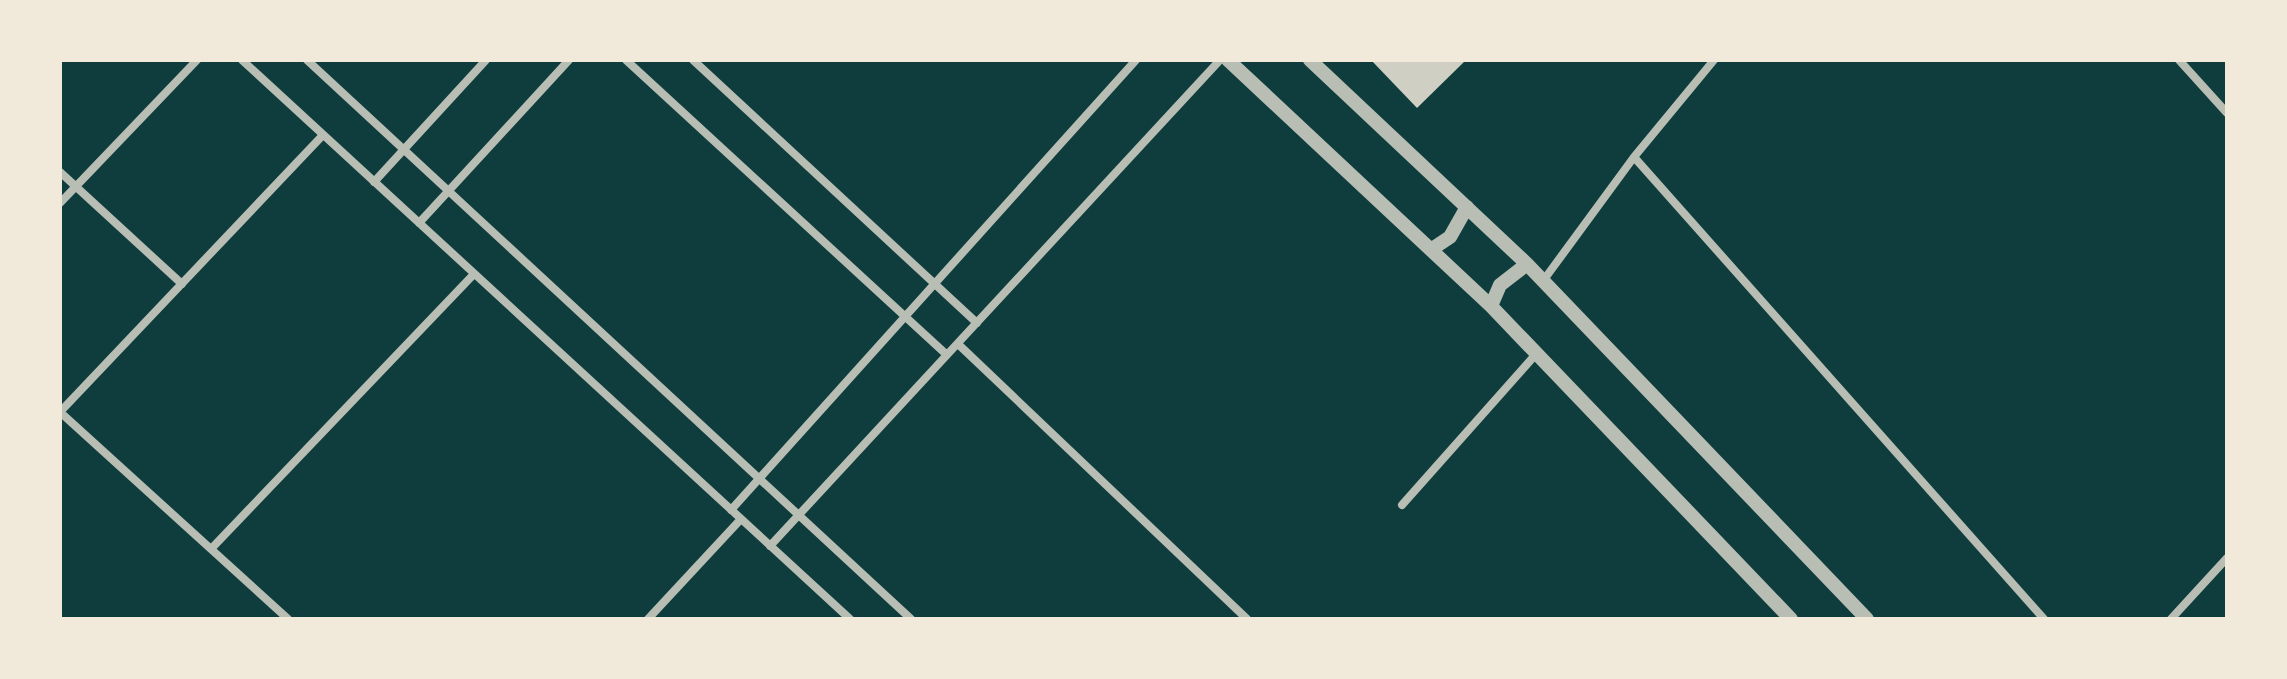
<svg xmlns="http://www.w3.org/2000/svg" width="2287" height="679" viewBox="0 0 2287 679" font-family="'Titillium Web',sans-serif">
	<rect width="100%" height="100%" fill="#0f3d3e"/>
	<!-- building -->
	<path fill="#cfcfc3" d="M1371 60H1466L1417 108Z"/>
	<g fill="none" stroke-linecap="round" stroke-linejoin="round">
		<!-- minor -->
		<path stroke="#b8beb3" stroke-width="8" d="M242 60 850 619
			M307 60 911 619
			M626 60 947 355
			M693 60 977 323
			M2179 60 2227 113
			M1634 157 2044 619
			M60 172 182 284
			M374 182 486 60
			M60 203 197 60
			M419 223 569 60
			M1543 281 1634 157 1714 60
			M958 344 1247 619
			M60 412 323 135
			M60 412 288 619
			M1402 505 1537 353
			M731 510 1136 60
			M770 546 1220 60
			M211 549 474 274
			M648 619 741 519
			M2171 619 2227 558"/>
		<!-- tertiary -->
		<path stroke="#b8beb3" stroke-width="14" d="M1228 60 1491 306 1791 619
			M1310 60 1527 264 1867 619
			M1432 249 1450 237 1467 207
			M1491 306 1500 285 1527 264"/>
	</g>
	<!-- border -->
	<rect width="2287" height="679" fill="none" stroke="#f1e9da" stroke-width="124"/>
</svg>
